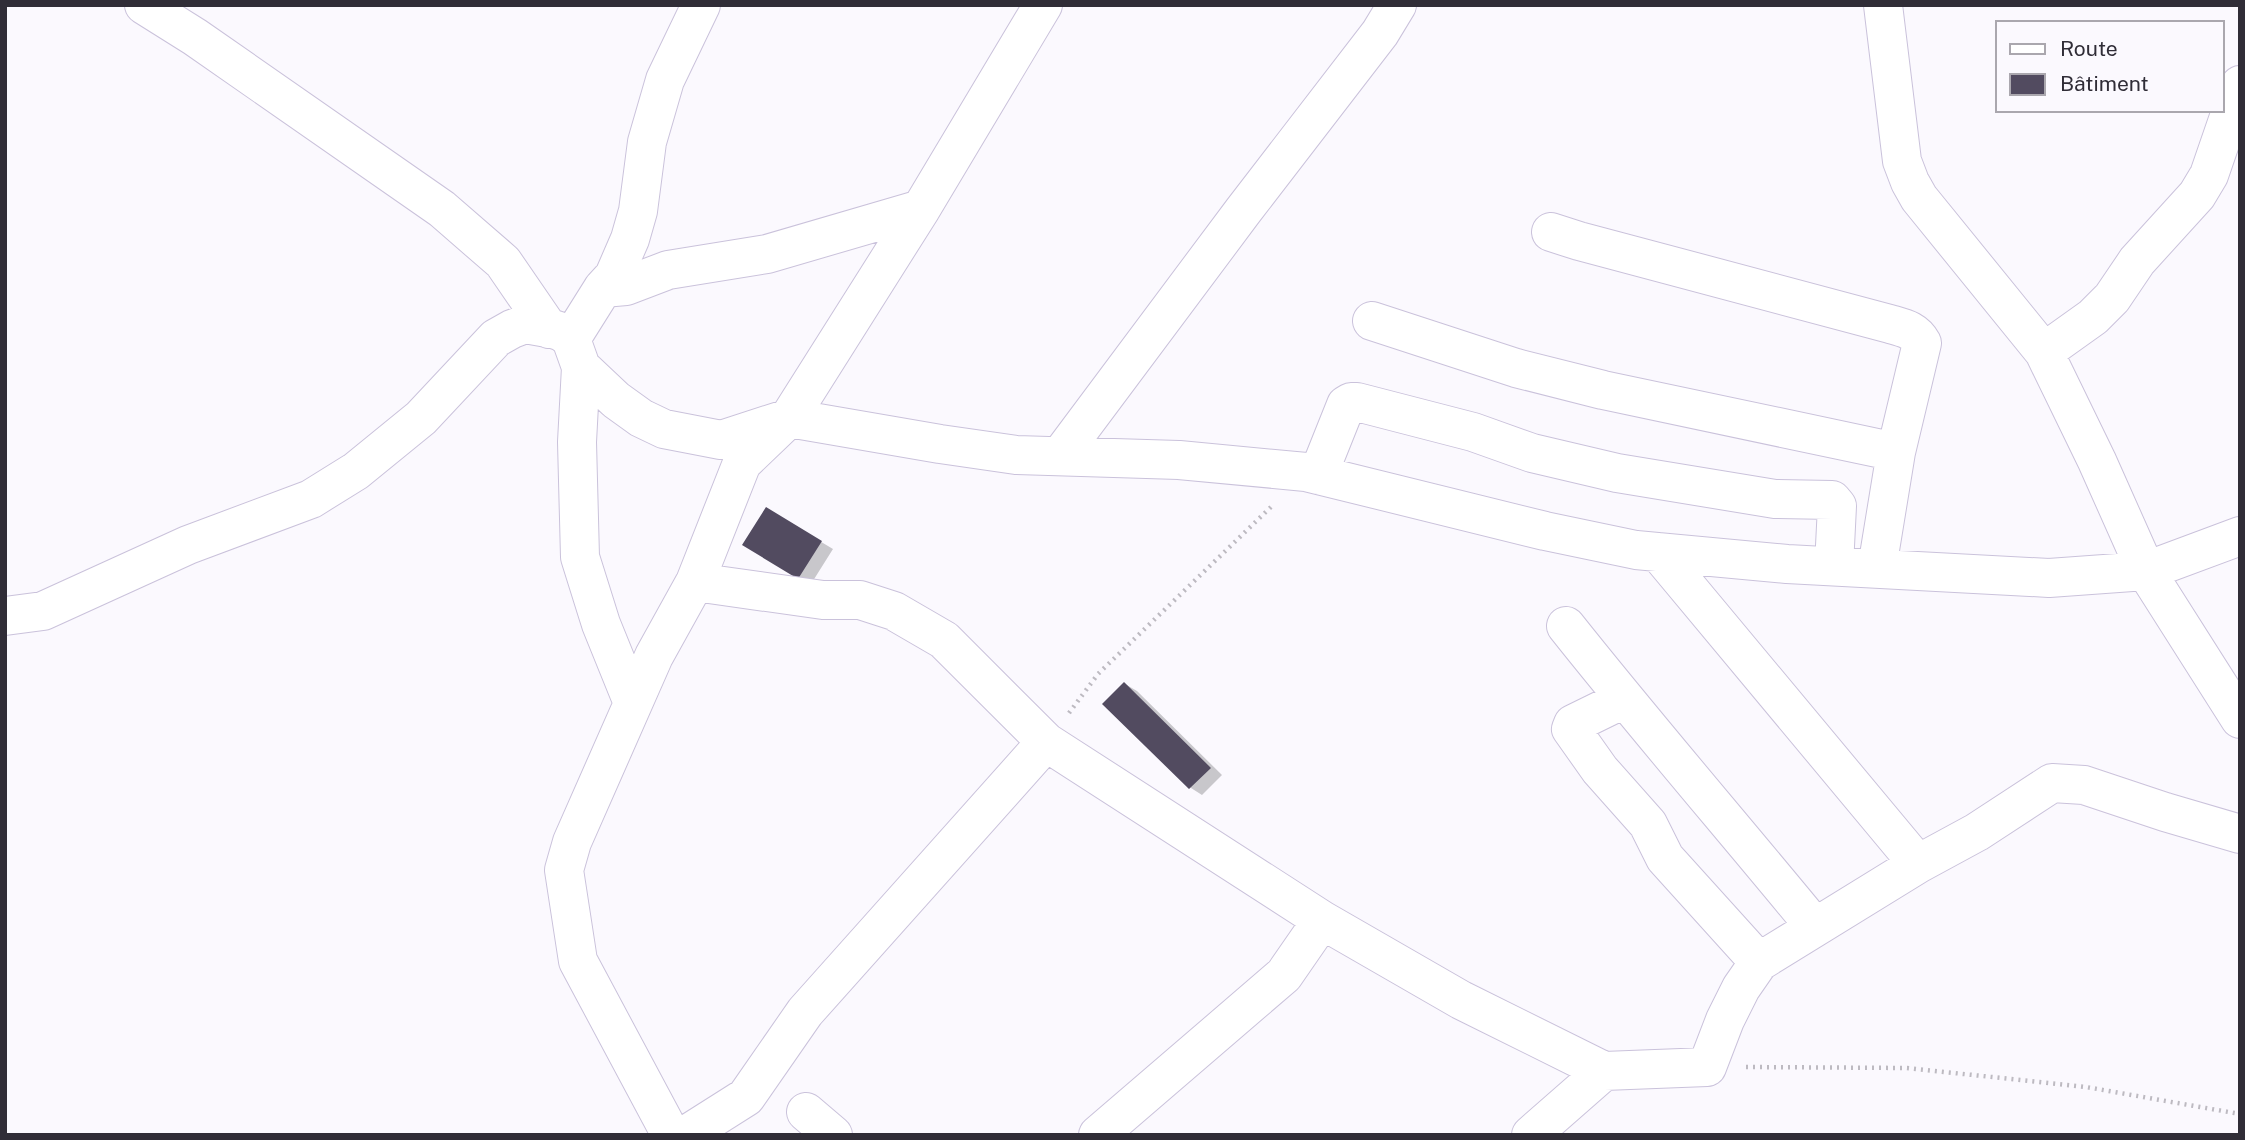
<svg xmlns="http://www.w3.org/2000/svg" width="2245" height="1140" viewBox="0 0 2245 1140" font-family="'Public Sans',sans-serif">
	<rect width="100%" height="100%" fill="#fbf9fe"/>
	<!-- shadow -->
	<path fill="#0003" d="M766 509 833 549 811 584 745 544Z
		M1125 684 1137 691 1222 775 1202 795 1191 788 1105 704Z"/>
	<!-- building -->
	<path fill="#524b60" d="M766 507 822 541 798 579 742 545Z
		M1124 682 1211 768 1189 789 1102 704Z"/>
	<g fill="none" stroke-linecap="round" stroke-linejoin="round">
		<defs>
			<path id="street" d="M144 5 195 37 442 209 503 262 549 329
				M1883 5 1902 161 1910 182 1919 198 2044 352 2097 461 2146 571 2240 719
				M1551 232 1579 241 1890 324C1904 328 1915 330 1922 343L1896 452 1877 568
				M603 288 626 286 668 270 767 254 921 209
				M1372 321 1516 368 1603 390 1896 452
				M2044 352 2093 317 2112 298 2137 261 2197 195 2209 175 2240 85
				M581 367 616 400 641 418 664 429 721 440 789 418 940 444 1016 455 1179 460 1306 472 1545 531 1636 550 1787 564 2049 578 2146 571 2240 536
				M1060 456 1243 211 1380 33 1397 5
				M1318 475 1346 405 1351 402H1357L1473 432 1532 453 1617 473 1775 499 1832 500 1837 506 1834 566
				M1658 552 1918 864
				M695 582 823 600H860L894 611 944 640 1046 742 1322 920 1461 1000 1604 1071 1707 1067 1725 1020 1741 988 1759 962 1918 864 1977 832 2052 783 2084 785 2165 812 2240 834
				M5 616 43 611 188 545 311 499 356 471 421 418 496 338 512 329 525 324 553 329 562 332 571 339
				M1566 626C1647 728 1732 826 1815 927
				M1624 699 1573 724 1571 729 1600 770 1648 824 1665 858 1759 962
				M633 703 601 624 580 557 577 442 581 367 571 339 603 288 614 276 630 239 638 211 647 142 665 80 701 5
				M806 1112 833 1135
				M671 1135 578 961 564 870 572 842 654 656 695 582 742 463 789 418 921 209 1043 5
				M686 1135 746 1097 805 1012 1046 742
				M1098 1135 1284 975 1322 920
				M1531 1135 1604 1071"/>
		</defs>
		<!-- street casing -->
		<use href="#street" stroke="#cac2db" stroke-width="40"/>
		<!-- path -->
		<path stroke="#bdbac1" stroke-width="4.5" stroke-dasharray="2 5" stroke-linecap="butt" d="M1069 713 1098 674 1273 505
			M1746 1067 1907 1068 2086 1087 2240 1114"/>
		<!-- street -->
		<use href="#street" stroke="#fff" stroke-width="38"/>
	</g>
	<!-- border -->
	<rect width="2245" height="1140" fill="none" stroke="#302d37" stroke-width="14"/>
	<!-- legend -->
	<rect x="1996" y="21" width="228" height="91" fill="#fbf9fe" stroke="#aaa7ae" stroke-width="2"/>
	<rect x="2010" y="44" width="35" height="10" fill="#ffffff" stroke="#aaa7ae" stroke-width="2"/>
	<text x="2060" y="56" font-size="21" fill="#302d37">Route</text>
	<rect x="2010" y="74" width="35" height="21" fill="#524b60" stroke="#aaa7ae" stroke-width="2"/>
	<text x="2060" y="91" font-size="21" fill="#302d37">Bâtiment</text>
</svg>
